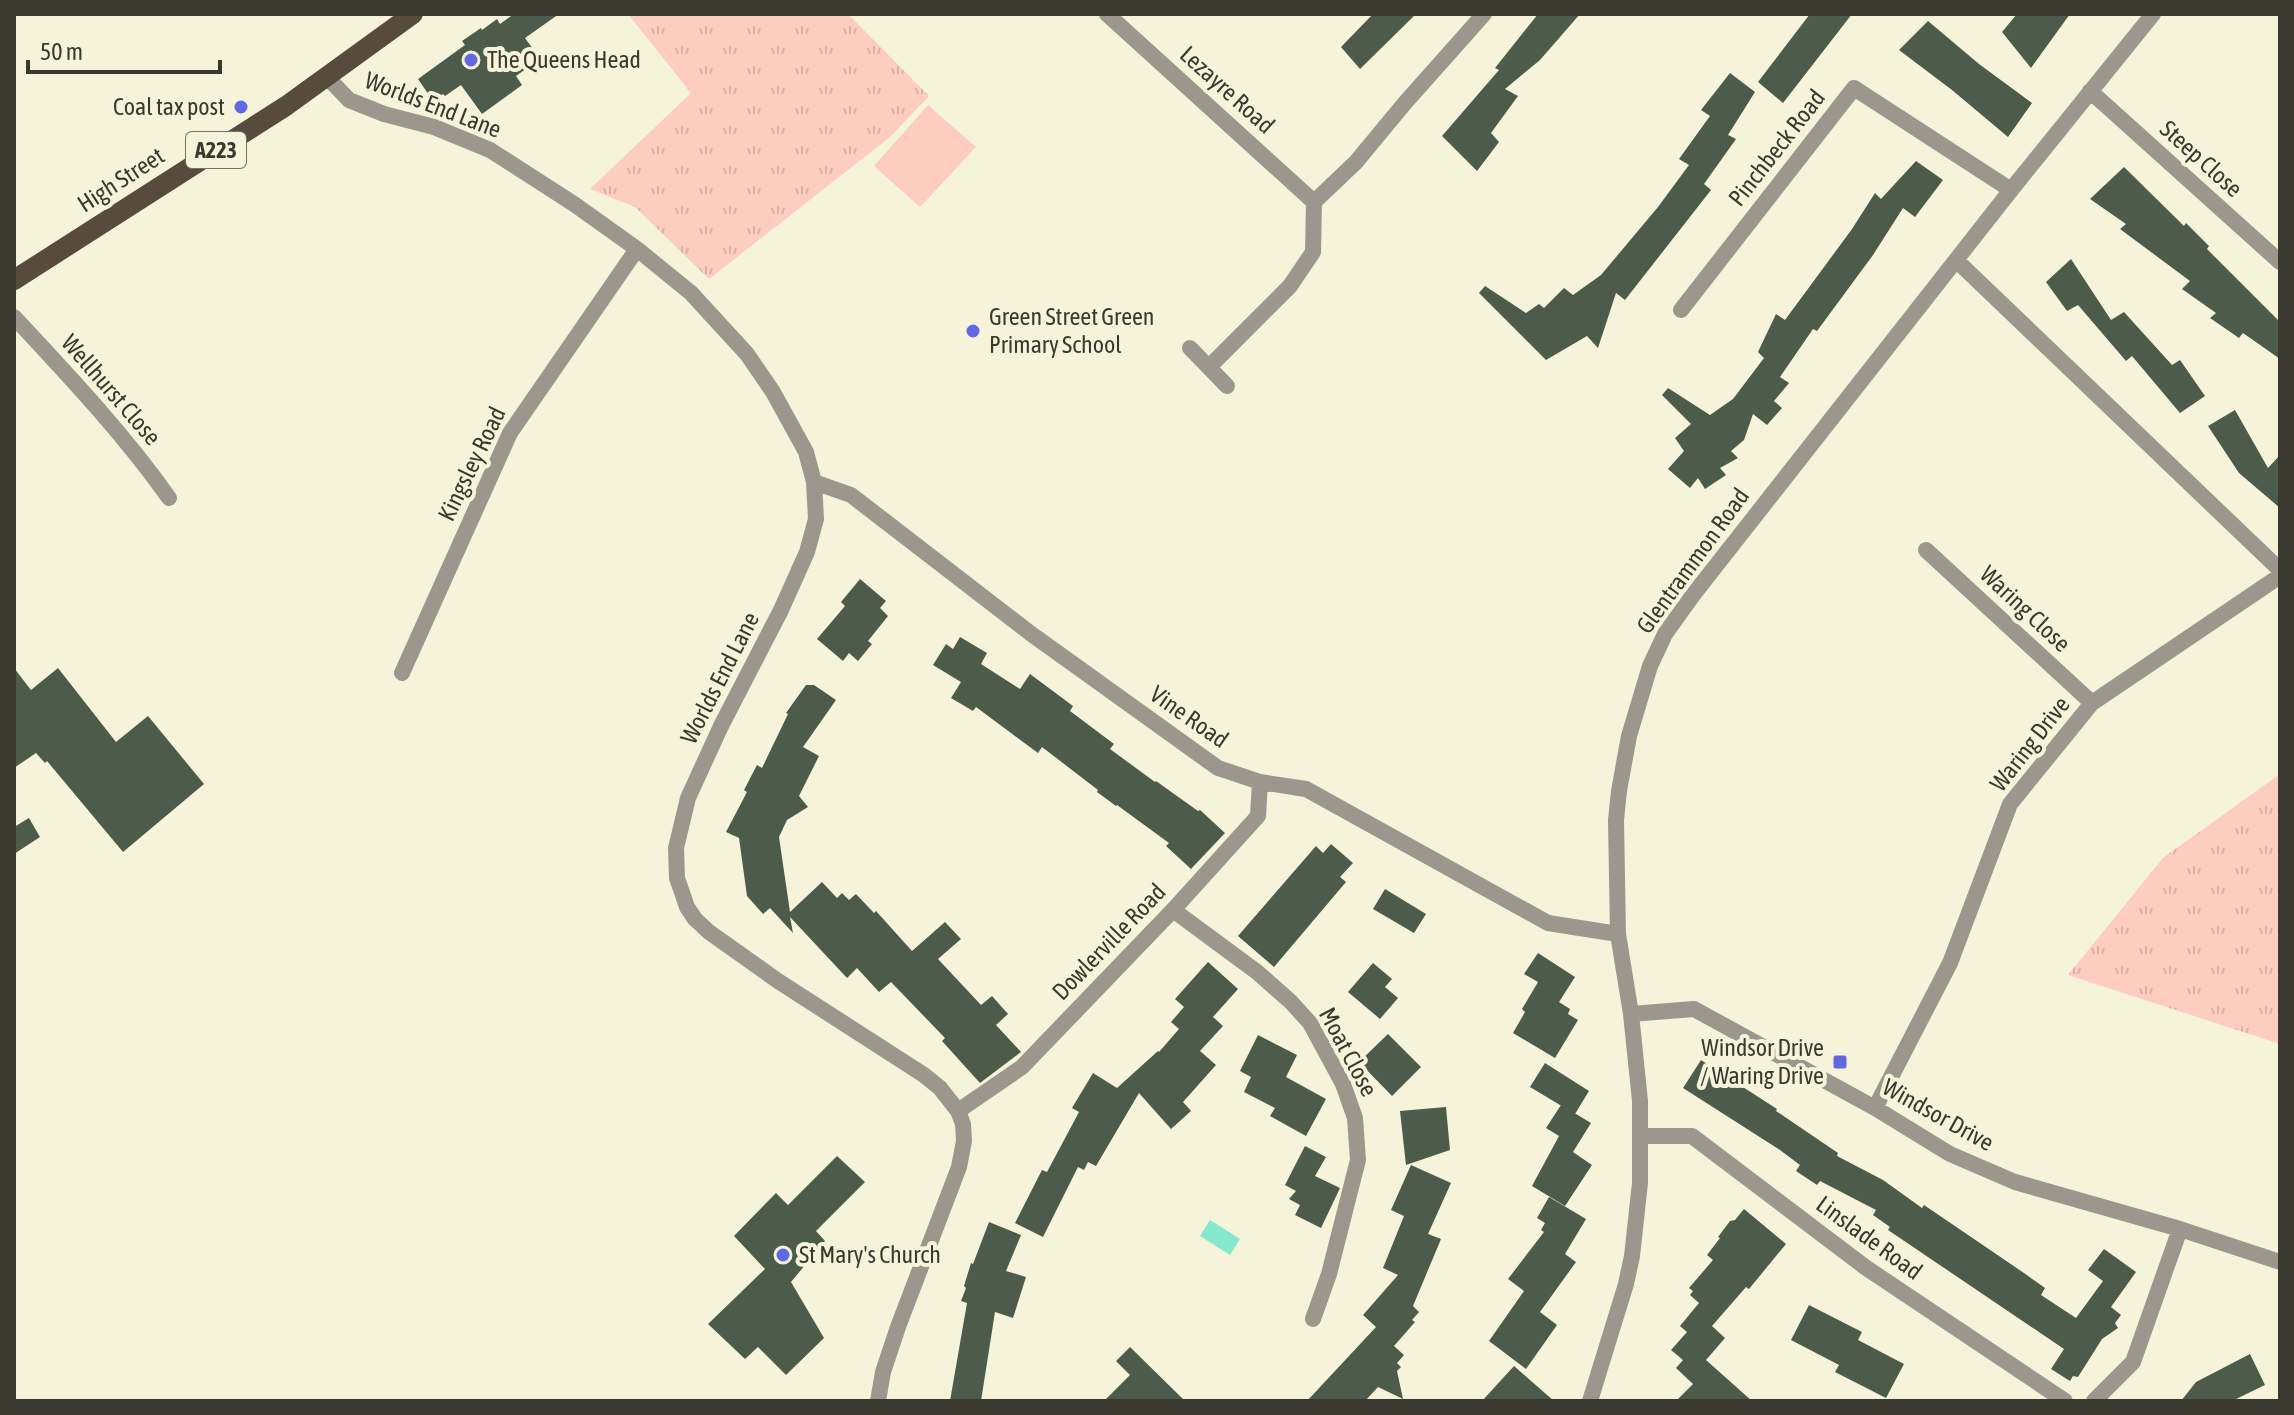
<svg xmlns="http://www.w3.org/2000/svg" width="2294" height="1415" viewBox="0 0 2294 1415" font-family="'Asap Condensed',sans-serif">
	<defs>
		<pattern id="park-tufts" width="24" height="20" patternUnits="userSpaceOnUse" patternTransform="scale(2)"><rect width="24" height="20" fill="#fdcdbf"/><path d="M3 7l-1-3M5 7V3M7 7l1-3M15 17l-1-3M17 17v-4M19 17l1-3" fill="none" stroke="#dab1a4"/></pattern>
	</defs>
	<rect width="100%" height="100%" fill="#f5f4db"/>
	<!-- grass -->
	<path fill="#fdcdbf" d="M928 105 976 147 920 207 874 166Z"/>
	<!-- park -->
	<path fill="url(#park-tufts)" d="M628 14H848L929 96 890 137 709 279 635 207 590 189 691 93Z
		M2280 774V1044L2068 975 2163 858Z"/>
	<!-- water -->
	<path fill="#86e8cd" d="M1210 1220 1240 1239 1230 1255 1200 1236Z"/>
	<!-- building -->
	<path fill="#4d5b4a" d="M514 14H559L525 38 536 53 534 63 516 76 522 85 482 114 461 85 445 96 443 94 433 101 418 79 465 45 462 41 481 28 482 30 497 19 500 24Z
		M1373 14H1416L1360 69 1341 47Z
		M1538 14H1580L1540 60 1505 89 1518 96 1491 133 1499 142 1477 171 1442 136 1499 70 1495 68Z
		M1810 14H1852L1783 103 1758 82Z
		M2017 14H2070L2031 68 2002 32Z
		M1928 21 1979 64 2032 103 2008 137 1952 90 1899 50Z
		M1730 73 1755 92 1728 135 1736 139 1704 184 1711 190 1625 300 1616 293 1598 348 1587 336 1546 360 1479 293 1485 286 1526 313 1539 304 1544 308 1564 288 1573 295 1601 275 1658 207 1689 165 1679 159 1710 116 1701 110Z
		M1916 161 1943 180 1915 217 1903 208 1873 255 1817 331 1813 329 1780 377 1789 383 1774 401 1782 408 1767 425 1753 414 1744 440 1731 451 1738 458 1720 468 1726 475 1705 489 1698 478 1690 488 1668 469 1684 451 1675 438 1691 424 1662 395 1668 388 1710 415 1733 399 1764 358 1758 352 1776 314 1785 320 1852 229 1875 193 1881 199Z
		M2124 167 2184 226 2186 223 2209 246 2207 249 2280 322V359L2243 333 2239 338 2210 318 2216 313 2182 289 2190 281 2120 229 2126 224 2090 199Z
		M2071 259 2111 320 2124 312 2172 365 2180 360 2205 396 2180 413 2132 356 2126 361 2078 305 2067 311 2046 282Z
		M2235 410 2268 468 2280 455V508L2239 473 2208 426Z
		M860 579 886 601 880 608 888 616 868 641 872 644 858 661 849 653 843 661 817 639 845 606 841 602Z
		M960 637 987 653 981 664 1020 689 1030 674 1073 706 1070 711 1114 744 1110 749 1155 782 1156 781 1198 811 1200 810 1225 833 1191 869 1166 846 1169 843 1117 805 1116 806 1097 792 1098 790 1042 747 1038 753 976 707 973 711 951 698 961 682 933 665 946 644 953 649Z
		M14 668 31 690 58 668 116 742 148 716 204 784 123 852 47 761 45 763 36 753 14 768Z
		M806 685H814L836 700 803 747 819 756 799 796 808 807 787 820 779 837 790 912 822 882 837 898 842 893 849 900 856 894 874 913 876 911 912 951 945 922 961 939 938 959 981 1005 992 996 1008 1014 996 1025 1021 1052 980 1083 942 1041 945 1038 891 982 879 992 857 968 847 978 790 917 793 933 770 908 763 914 747 896 739 838 726 832 747 792 744 790 757 765 762 768 788 714 786 713Z
		M29 818 40 837 14 854V827Z
		M1331 844 1353 863 1340 877 1346 882 1274 967 1238 936 1316 846 1323 853Z
		M1385 889 1426 914 1414 933 1373 909Z
		M1538 953 1575 977 1559 1002 1570 1009 1568 1014 1578 1020 1555 1058 1513 1033 1525 1012 1522 1009 1538 982 1524 974Z
		M1208 962 1238 989 1213 1017 1223 1026 1200 1051 1216 1065 1183 1102 1191 1111 1171 1129 1139 1093 1096 1166 1088 1162 1084 1170 1078 1167 1043 1237 1015 1223 1042 1170 1047 1172 1079 1112 1072 1108 1093 1073 1117 1088 1158 1051 1159 1052 1179 1029 1171 1022 1184 1007 1175 999Z
		M1373 963 1392 979 1385 987 1398 998 1380 1019 1348 992Z
		M1388 1034 1421 1067 1392 1096 1359 1062Z
		M1258 1035 1297 1055 1286 1077 1326 1099 1306 1136 1270 1116 1275 1108 1244 1092 1251 1077 1240 1071Z
		M1701 1060 1777 1109 1776 1111 1838 1153 1837 1156 1883 1180 1922 1208 1924 1205 2024 1273 2045 1288 2041 1295 2076 1318 2103 1281 2088 1270 2104 1249 2136 1272 2111 1307 2121 1315 2115 1323 2118 1328 2102 1339 2078 1377 2073 1376 2070 1381 2051 1369 2064 1349 1888 1230 1890 1227 1873 1215 1876 1210 1820 1181 1817 1185 1796 1171 1800 1165 1780 1150 1683 1088Z
		M1545 1063 1589 1091 1575 1114 1530 1087Z
		M1561 1105 1591 1123 1573 1152 1592 1165 1565 1206 1532 1186 1559 1136 1546 1128Z
		M1446 1107 1450 1150 1406 1165 1400 1111Z
		M1305 1146 1326 1157 1315 1176 1340 1188 1321 1228 1295 1215 1300 1205 1289 1199 1296 1191 1285 1185Z
		M837 1156 865 1182 816 1231 825 1241 791 1282 824 1338 786 1375 758 1347 745 1359 708 1324 765 1269 734 1236 776 1193 788 1205Z
		M1411 1165 1451 1183 1428 1234 1441 1239 1413 1306 1419 1312 1412 1320 1415 1322 1394 1346 1404 1355 1397 1363 1401 1367 1397 1371 1403 1399 1378 1387 1365 1401H1307L1376 1327 1363 1315 1398 1275 1383 1268 1404 1216 1391 1210Z
		M1549 1197 1586 1219 1565 1254 1576 1262 1540 1312 1557 1325 1526 1369 1489 1341 1524 1291 1508 1279 1544 1232 1541 1230 1545 1223 1537 1218Z
		M1744 1209 1786 1244 1749 1289 1746 1287 1712 1326 1725 1338 1706 1360 1752 1401H1676L1693 1384 1676 1368 1683 1360 1671 1350 1687 1332 1680 1326 1699 1303 1690 1295 1693 1291 1689 1288 1713 1260 1707 1255 1720 1238 1718 1237 1730 1221 1735 1220Z
		M989 1222 1021 1235 1006 1271 1026 1277 1013 1318 995 1312 981 1401H950L967 1303 961 1301 966 1288 964 1286 971 1263 973 1264Z
		M1809 1305 1862 1332 1858 1340 1904 1364 1886 1398 1835 1372 1839 1365 1791 1340Z
		M1130 1347 1185 1401H1104L1130 1375 1116 1361Z
		M2250 1354 2265 1385 2232 1401H2181L2196 1382Z
		M1514 1366 1554 1401H1482Z"/>
	<g fill="none" stroke-linecap="round" stroke-linejoin="round">
		<!-- minor -->
		<path stroke="#9d968d" stroke-width="16" d="M1107 14 1314 202
			M327 77 349 100 384 114 434 127 490 150 574 204 637 249 691 293 747 354 773 392 806 452 814 482 816 519 807 552 781 610 721 726 688 798 676 848 677 878 687 907 695 919 709 932 778 981 924 1075 940 1088 958 1111 963 1124 964 1141 959 1167 898 1327 883 1372 878 1401
			M2090 91 2280 262
			M1957 261 2280 570
			M1681 310 1854 88 2011 190
			M14 317C68 375 123 433 169 498
			M1190 348 1227 386
			M1209 367 1290 286 1313 252 1314 202 1356 162 1404 104 1484 14
			M814 482 851 495 1030 633 1218 768 1260 782 1306 789 1548 923 1618 934
			M1926 550 2092 703
			M402 673 510 433 637 249
			M1173 910 1257 972 1291 1002 1310 1023 1343 1084 1355 1118 1358 1160 1329 1274 1313 1319
			M1631 1014 1694 1009 1875 1108 1950 1154 2015 1182 2180 1229 2280 1262
			M1875 1108 1950 963 2010 804 2092 703 2280 576
			M958 1111 1022 1067 1173 910 1258 816 1260 782
			M1641 1136H1692L1865 1267 2065 1401
			M1590 1401 1626 1284 1632 1256 1640 1183V1101L1631 1014 1618 934 1616 820 1619 791 1629 736 1650 666 1665 634 1693 595 2011 190 2153 14
			M2094 1401 2133 1362 2180 1229"/>
		<!-- primary -->
		<path stroke="#584b3d" stroke-width="20" d="M14 280 286 106 413 14"/>
	</g>
	<!-- markers -->
	<g fill="#6268e1" stroke="#f5f4db" stroke-width="3">
		<circle cx="471" cy="60" r="8"/>
		<circle cx="241" cy="107" r="8"/>
		<circle cx="973" cy="331" r="8"/>
		<rect x="1832" y="1054" width="16" height="16" rx="4"/>
		<circle cx="783" cy="1255" r="8"/>
	</g>
	<g text-anchor="middle" stroke-width="8" stroke-linejoin="round" paint-order="stroke">
		<!-- shield labels -->
		<rect fill="#f5f4db" stroke="#727163" stroke-width="2" x="186" y="132" width="60" height="36" rx="6"/>
		<g font-size="22" font-weight="bold" fill="#3a392f">
			<text x="216" y="158">A223</text>
		</g>
		<!-- poi labels -->
		<g font-size="24" fill="#3a392f" stroke="#f5f4db" text-anchor="start">
			<text x="487" y="68">The Queens Head</text>
			<text x="225" y="115" text-anchor="end">Coal tax post</text>
			<text x="989" y="325">Green Street Green<tspan x="989" dy="28">Primary School</tspan></text>
			<text x="1824" y="1056" text-anchor="end">Windsor Drive<tspan x="1824" dy="28">/ Waring Drive</tspan></text>
			<text x="799" y="1263">St Mary's Church</text>
		</g>
		<!-- street labels -->
		<g font-size="24" fill="#3a392f" stroke="#f5f4db">
			<text transform="translate(1227 90) rotate(42)" y="8">Lezayre Road</text>
			<text transform="translate(433 105) rotate(21)" y="8">Worlds End Lane</text>
			<text transform="translate(1777 148) rotate(-52)" y="8">Pinchbeck Road</text>
			<text transform="translate(2201 159) rotate(42)" y="8">Steep Close</text>
			<text transform="translate(121 180) rotate(-33)" y="8">High Street</text>
			<text transform="translate(111 390) rotate(49)" y="8">Wellhurst Close</text>
			<text transform="translate(472 464) rotate(-64)" y="8">Kingsley Road</text>
			<text transform="translate(1693 561) rotate(-54)" y="8">Glentrammon Road</text>
			<text transform="translate(2025 609) rotate(43)" y="8">Waring Close</text>
			<text transform="translate(720 678) rotate(-63)" y="8">Worlds End Lane</text>
			<text transform="translate(1189 717) rotate(35)" y="8">Vine Road</text>
			<text transform="translate(2030 744) rotate(-52)" y="8">Waring Drive</text>
			<text transform="translate(1109 942) rotate(-46)" y="8">Dowlerville Road</text>
			<text transform="translate(1348 1052) rotate(62)" y="8">Moat Close</text>
			<text transform="translate(1938 1115) rotate(29)" y="8">Windsor Drive</text>
			<text transform="translate(1869 1238) rotate(36)" y="8">Linslade Road</text>
		</g>
	</g>
	<!-- border -->
	<rect width="2294" height="1415" fill="none" stroke="#3a392f" stroke-width="32"/>
	<!-- scale -->
	<path d="M28 60v12h192v-12" fill="none" stroke="#3a392f" stroke-width="4"/>
	<text x="40" y="60" font-size="24" fill="#3a392f" stroke="#f5f4db" stroke-width="6" paint-order="stroke">50 m</text>
</svg>
